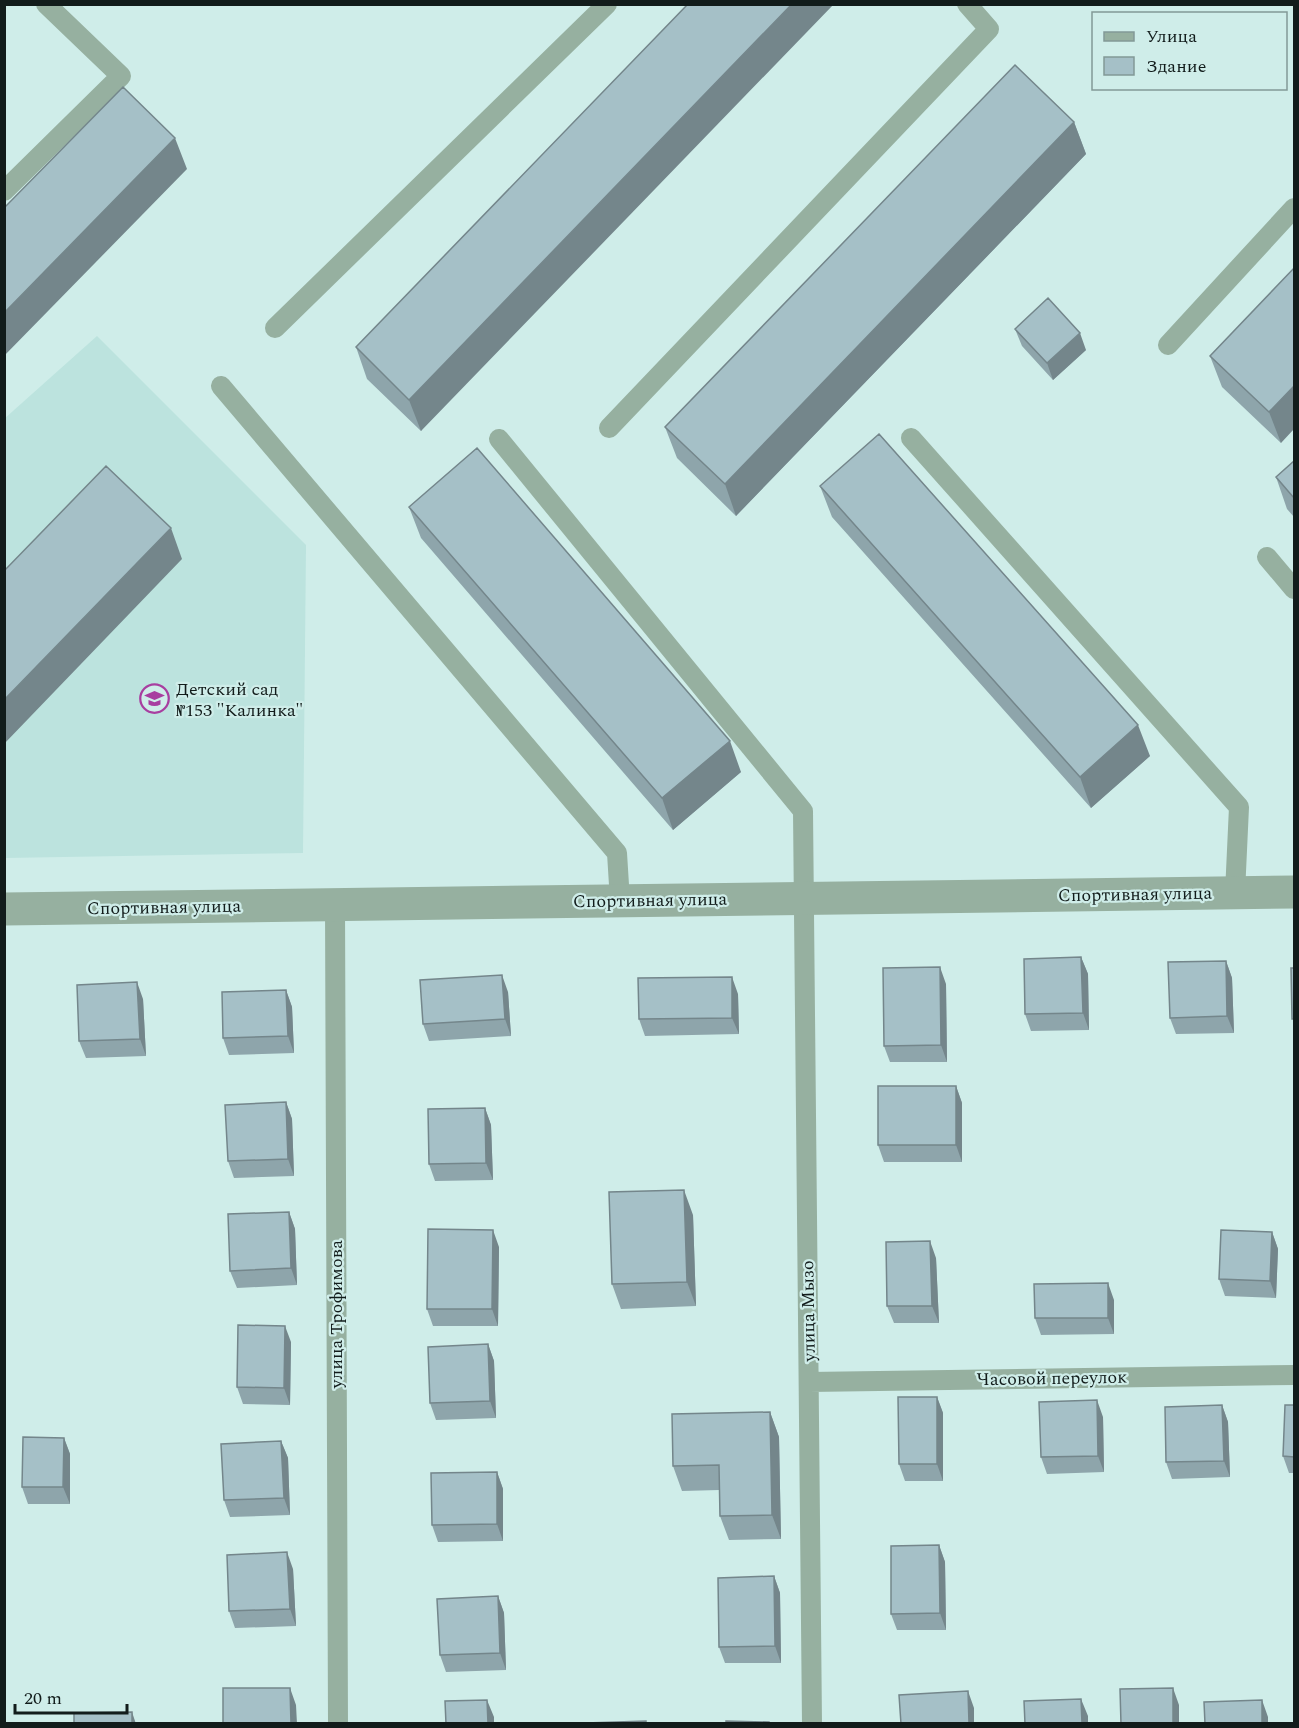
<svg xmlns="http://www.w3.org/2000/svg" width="1299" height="1728" viewBox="0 0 1299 1728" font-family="Spectral,serif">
	<rect width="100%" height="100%" fill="#cfede9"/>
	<!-- built -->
	<path fill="#bce3de" d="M97 336 306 545 303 853 5 858 4 419Z"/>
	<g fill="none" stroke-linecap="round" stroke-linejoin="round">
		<!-- lane -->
		<path stroke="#96b0a0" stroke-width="20" d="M4 191 121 76 46 4
			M275 328 607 4
			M1168 345 1294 208
			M221 386 617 853 620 901
			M609 428 989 29 967 4
			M911 438 1239 807 1235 893
			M499 439 803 811 812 1724
			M1267 557 1294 589
			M335 904 338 1724
			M809 1382 1294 1375"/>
		<!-- street -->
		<path stroke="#96b0a0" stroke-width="33" d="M4 909 1294 892"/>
	</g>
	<!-- wall -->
	<path fill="#8ea5ab" d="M688 4 421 431 367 379 356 347Z
		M1074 122 1086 154 736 516 677 458 665 427Z
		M1294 268 1281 443 1222 387 1210 356Z
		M1015 329 1086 350 1053 380 1022 346Z
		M1294 461V517L1287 509 1276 477Z
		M820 486 1150 756 1091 808 832 517Z
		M409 507 741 772 673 830 421 538Z
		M1081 957 1088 974 1089 1030 1031 1031 1025 1014Z
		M1226 961 1232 978 1234 1033 1176 1034 1170 1018Z
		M946 984 947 1062H890L884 1046Z
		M286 990 292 1007 294 1053 229 1055 223 1038Z
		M508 992 511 1036 429 1041 423 1024Z
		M738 994 739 1034 645 1036 639 1019Z
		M143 999 146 1056 86 1058 79 1041Z
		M956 1086 962 1103V1162H884L878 1145Z
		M286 1102 292 1119 294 1176 234 1178 228 1161Z
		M485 1108 491 1125 493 1180 435 1181 429 1164Z
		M289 1212 295 1229 297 1285 237 1288 230 1271Z
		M693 1215 696 1306 621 1309 612 1284Z
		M1272 1232 1278 1249 1276 1298 1225 1296 1219 1279Z
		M499 1247 498 1326H433L427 1309Z
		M936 1258 939 1323H894L887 1306Z
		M1114 1300V1334L1041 1335 1035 1318Z
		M291 1342 290 1405 243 1404 237 1387Z
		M488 1344 494 1361 496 1418 436 1420 430 1403Z
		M937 1397 943 1413V1481H905L899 1464Z
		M1222 1405 1228 1422 1230 1477 1172 1479 1166 1462Z
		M1294 1405V1473H1289L1283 1456Z
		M770 1412 779 1437 781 1539 729 1540 720 1516 719 1490 682 1491 673 1466Z
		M1103 1417 1104 1472 1047 1474 1041 1457Z
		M64 1438 70 1454V1504H28L22 1487Z
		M281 1441 288 1458 290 1515 230 1517 224 1500Z
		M497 1472 503 1489V1541L438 1542 432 1525Z
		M939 1545 945 1562 946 1630H897L891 1614Z
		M293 1569 296 1626 235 1628 229 1611Z
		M774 1576 780 1593 781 1663H725L719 1647Z
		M498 1596 504 1613 506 1670 446 1672 440 1655Z"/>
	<!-- shaded-wall -->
	<path fill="#74868b" d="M792 4H834L421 431 409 400Z
		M1074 122 1086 154 736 516 725 484Z
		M175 138 187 169 4 356V313Z
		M1080 333 1086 350 1053 380 1047 363Z
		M1294 386V429L1281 443 1269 412Z
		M171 528 182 559 4 744V700Z
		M1138 725 1150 756 1091 808 1080 777Z
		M730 741 741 772 673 830 662 798Z
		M1081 957 1088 974 1089 1030 1083 1013Z
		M1226 961 1232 978 1234 1033 1227 1016Z
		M940 967 946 984 947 1062 941 1045Z
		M502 975 508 992 511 1036 505 1019Z
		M732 977 738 994 739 1034 732 1018Z
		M137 982 143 999 146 1056 140 1039Z
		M286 990 292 1007 294 1053 288 1036Z
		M956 1086 962 1103V1162L956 1145Z
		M286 1102 292 1119 294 1176 288 1159Z
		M485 1108 491 1125 493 1180 486 1163Z
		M684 1190 693 1215 696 1306 687 1282Z
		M289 1212 295 1229 297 1285 291 1268Z
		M493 1230 499 1247 498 1326 492 1309Z
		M1272 1232 1278 1249 1276 1298 1270 1281Z
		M930 1241 936 1258 939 1323 932 1306Z
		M1108 1283 1114 1300V1334L1108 1318Z
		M285 1326 291 1342 290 1405 284 1388Z
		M488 1344 494 1361 496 1418 490 1401Z
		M937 1397 943 1413V1481L937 1464Z
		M1097 1400 1103 1417 1104 1472 1098 1456Z
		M1222 1405 1228 1422 1230 1477 1224 1461Z
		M770 1412 779 1437 781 1539 772 1515Z
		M64 1438 70 1454V1504L63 1487Z
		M281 1441 288 1458 290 1515 284 1498Z
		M497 1472 503 1489V1541L497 1524Z
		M939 1545 945 1562 946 1630 940 1613Z
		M287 1552 293 1569 296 1626 290 1609Z
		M774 1576 780 1593 781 1663 775 1646Z
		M498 1596 504 1613 506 1670 500 1653Z
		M290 1688 296 1705 297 1724H291Z
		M1173 1688 1179 1705V1724H1173Z
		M968 1691 974 1708V1724H969Z
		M1081 1699 1088 1716V1724H1082Z
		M487 1700 494 1717V1724H488Z
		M1262 1700 1268 1717V1724H1262Z
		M132 1712 136 1724H132Z"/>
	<!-- building -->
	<path fill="#a5c0c7" stroke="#74868b" stroke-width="1.5" d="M688 4H792L409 400 356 347Z
		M1015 65 1074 122 725 484 665 427Z
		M123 87 175 138 4 313V208Z
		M1294 268V386L1269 412 1210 356Z
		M1048 298 1080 333 1047 363 1015 329Z
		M879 434 1138 725 1080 777 820 486Z
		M477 448 730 741 662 798 409 507Z
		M1294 461V498L1276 477Z
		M106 466 171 528 4 700V571Z
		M1081 957 1083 1013 1025 1014 1024 959Z
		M1226 961 1227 1016 1170 1018 1168 962Z
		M940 967 941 1045 884 1046 883 968Z
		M1291 968H1294V1019H1292Z
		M502 975 505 1019 423 1024 420 980Z
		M732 977V1018L639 1019 638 978Z
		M137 982 140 1039 79 1041 77 985Z
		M286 990 288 1036 223 1038 222 992Z
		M878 1086H956V1145H878Z
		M286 1102 288 1159 228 1161 225 1105Z
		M485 1108 486 1163 429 1164 428 1109Z
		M684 1190 687 1282 612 1284 609 1192Z
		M289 1212 291 1268 230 1271 228 1214Z
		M428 1229 493 1230 492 1309H427Z
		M1221 1230 1272 1232 1270 1281 1219 1279Z
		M930 1241 932 1306H887L886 1242Z
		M1108 1283V1318H1035L1034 1284Z
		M238 1325 285 1326 284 1388 237 1387Z
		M488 1344 490 1401 430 1403 428 1347Z
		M898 1397H937V1464H899Z
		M1097 1400 1098 1456 1041 1457 1039 1402Z
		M1222 1405 1224 1461 1166 1462 1165 1407Z
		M1285 1405H1294V1457L1283 1456Z
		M770 1412 772 1515 720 1516 719 1465 673 1466 672 1414Z
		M23 1437 64 1438 63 1487H22Z
		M281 1441 284 1498 224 1500 221 1444Z
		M497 1472V1524L432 1525 431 1473Z
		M939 1545 940 1613 891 1614V1546Z
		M287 1552 290 1609 229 1611 227 1555Z
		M774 1576 775 1646 719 1647 718 1578Z
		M498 1596 500 1653 440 1655 437 1599Z
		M223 1688H290L291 1724H223Z
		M1173 1688V1724H1121L1120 1689Z
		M968 1691 969 1724H901L899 1695Z
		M1081 1699 1082 1724H1025L1024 1701Z
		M487 1700 488 1724H446L445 1701Z
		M1262 1700V1724H1205L1204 1702Z
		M132 1712V1724H74V1713Z
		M646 1721V1724H586V1723Z
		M726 1721 769 1722V1724H726Z"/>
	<!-- icons -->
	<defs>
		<symbol id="school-ring" viewBox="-11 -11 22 22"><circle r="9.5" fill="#cfede9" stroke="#a83ea0" stroke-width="1.5"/><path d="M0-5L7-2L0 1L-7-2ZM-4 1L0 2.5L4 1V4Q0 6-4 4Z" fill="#a83ea0"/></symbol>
	</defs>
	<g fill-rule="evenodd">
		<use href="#school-ring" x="138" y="682" width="33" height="33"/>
	</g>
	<g text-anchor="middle" stroke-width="4.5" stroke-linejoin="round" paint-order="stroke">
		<!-- poi labels -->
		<g font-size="18" fill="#121c1b" stroke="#cfede9" text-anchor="start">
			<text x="176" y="695">Детский сад<tspan x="176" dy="21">№153 "Калинка"</tspan></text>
		</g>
		<!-- street labels -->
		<g font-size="18" fill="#121c1b" stroke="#cfede9">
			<text transform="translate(1135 894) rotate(-1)" y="6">Спортивная улица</text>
			<text transform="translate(650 900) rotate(-1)" y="6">Спортивная улица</text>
			<text transform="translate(164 907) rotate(-1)" y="6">Спортивная улица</text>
			<text transform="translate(808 1311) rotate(-91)" y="6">улица Мызо</text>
			<text transform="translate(336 1314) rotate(-90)" y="6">улица Трофимова</text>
			<text transform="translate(1052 1378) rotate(-1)" y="6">Часовой переулок</text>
		</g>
	</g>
	<!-- border -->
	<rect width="1299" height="1728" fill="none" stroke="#121c1b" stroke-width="12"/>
	<!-- legend -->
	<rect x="1092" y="12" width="195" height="78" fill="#cfede9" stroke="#839997" stroke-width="1.5"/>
	<rect x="1104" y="32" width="30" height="9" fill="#96b0a0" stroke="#839997" stroke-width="1.5"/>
	<text x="1146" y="42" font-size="18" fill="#121c1b">Улица</text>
	<rect x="1104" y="57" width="30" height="18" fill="#a5c0c7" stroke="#839997" stroke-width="1.5"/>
	<text x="1146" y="72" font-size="18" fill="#121c1b">Здание</text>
	<!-- scale -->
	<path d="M15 1704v9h112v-9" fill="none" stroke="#121c1b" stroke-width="3"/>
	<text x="24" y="1704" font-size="18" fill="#121c1b" stroke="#cfede9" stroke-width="4.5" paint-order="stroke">20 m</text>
</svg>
